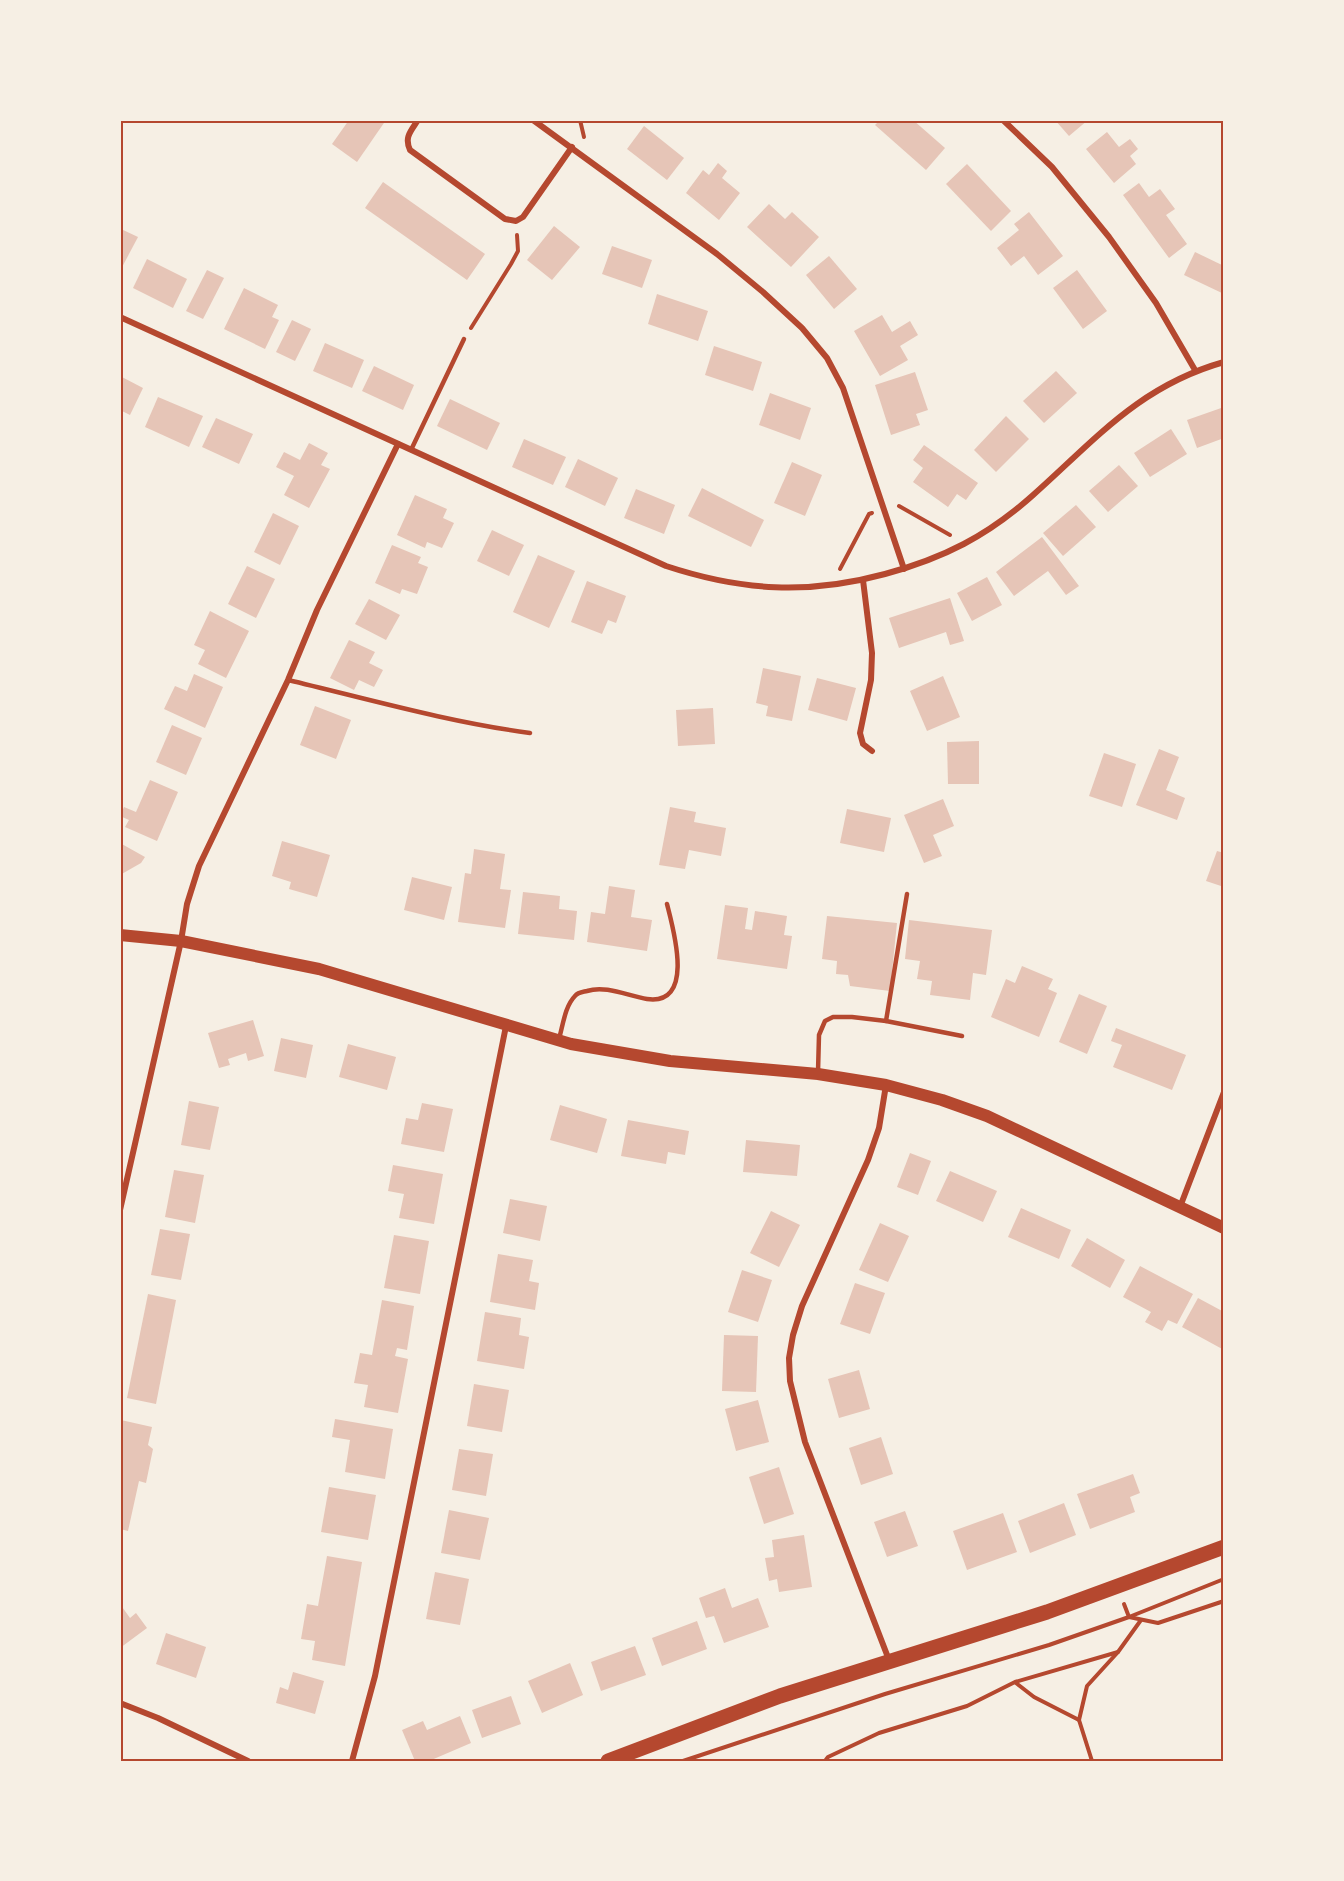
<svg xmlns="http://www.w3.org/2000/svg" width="1344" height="1881" font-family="Montserrat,sans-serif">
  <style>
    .building { fill: #e6c5b7 }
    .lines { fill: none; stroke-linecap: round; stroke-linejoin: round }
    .path { stroke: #b5482f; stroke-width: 4 }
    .service { stroke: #b5482f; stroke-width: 4.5 }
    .minor { stroke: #b5482f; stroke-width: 6 }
    .secondary { stroke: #b5482f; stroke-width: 12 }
    .primary { stroke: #b5482f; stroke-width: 15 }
    .neatline { fill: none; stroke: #b5482f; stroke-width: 2 }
  </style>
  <rect width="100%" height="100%" fill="#f6efe4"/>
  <!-- building -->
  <g class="building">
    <polygon points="349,120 386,120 357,162 332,144"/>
    <polygon points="880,120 913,120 945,148 926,170 875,125"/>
    <polygon points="1055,120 1088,120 1069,136"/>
    <polygon points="644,126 684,158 667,180 627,149"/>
    <polygon points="1107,132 1119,147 1130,139 1138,149 1130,156 1136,164 1114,183 1086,149"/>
    <polygon points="718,163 727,171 722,178 740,193 719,220 686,193 703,170 709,175"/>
    <polygon points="967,164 1011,211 991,231 946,184"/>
    <polygon points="383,182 485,254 467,280 365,208"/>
    <polygon points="1139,183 1149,197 1160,189 1175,209 1166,215 1187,244 1169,258 1123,195"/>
    <polygon points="769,204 785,219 792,212 819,237 791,267 747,227"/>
    <polygon points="1029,212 1063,256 1038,275 1024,256 1011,266 997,248 1019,230 1014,224"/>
    <polygon points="554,226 580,247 552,280 527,260"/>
    <polygon points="121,229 138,237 120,271 120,230"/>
    <polygon points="612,246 652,260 642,288 602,274"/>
    <polygon points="1195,252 1224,266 1224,294 1184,275"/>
    <polygon points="829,256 857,289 834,309 806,275"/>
    <polygon points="147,259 187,279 173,308 133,288"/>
    <polygon points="207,270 224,278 203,319 186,311"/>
    <polygon points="1077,270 1107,311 1083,329 1053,288"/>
    <polygon points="244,288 278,305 272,317 279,320 265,349 224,329"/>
    <polygon points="657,294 708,311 698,341 648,324"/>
    <polygon points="882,315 892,332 910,321 918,335 900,346 908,360 880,376 854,331"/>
    <polygon points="292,320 311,329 295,361 276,352"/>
    <polygon points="325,343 364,360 352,388 313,371"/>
    <polygon points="714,346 762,362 753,391 705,375"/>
    <polygon points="374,366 414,385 403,410 362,391"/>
    <polygon points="1056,371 1077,393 1044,423 1023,401"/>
    <polygon points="915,372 928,410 916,414 920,425 891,435 875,385"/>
    <polygon points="120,376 143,388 130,415 120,410"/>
    <polygon points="770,393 811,408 800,440 759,425"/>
    <polygon points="158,397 203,416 189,447 145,427"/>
    <polygon points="450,399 500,423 487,450 437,426"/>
    <polygon points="1224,407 1224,438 1197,448 1187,420"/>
    <polygon points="1006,416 1029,439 996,472 974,450"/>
    <polygon points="216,418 253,434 239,464 202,447"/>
    <polygon points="1171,429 1187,454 1150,477 1134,453"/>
    <polygon points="524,439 566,457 553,485 512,467"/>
    <polygon points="309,443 328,453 321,465 330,469 309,508 284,495 294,476 276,467 284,452 300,460"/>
    <polygon points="924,445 978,483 966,500 957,494 948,507 913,482 923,468 913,460"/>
    <polygon points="578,459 618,478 605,506 565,487"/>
    <polygon points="792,462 822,475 805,516 774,503"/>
    <polygon points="1119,465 1138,486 1108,512 1089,491"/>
    <polygon points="702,488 764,520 751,547 688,516"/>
    <polygon points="636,489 675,505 664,534 624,518"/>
    <polygon points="415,495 447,509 443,518 454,523 442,548 427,542 425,548 397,535"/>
    <polygon points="1076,505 1096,527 1063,556 1043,533"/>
    <polygon points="273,513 299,526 280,565 254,552"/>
    <polygon points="492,530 524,545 509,576 477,561"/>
    <polygon points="1042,537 1079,586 1066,595 1048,571 1014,596 996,572"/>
    <polygon points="392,545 421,557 418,563 428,567 417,594 402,589 400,594 375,583"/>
    <polygon points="538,555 575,571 549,628 513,612"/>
    <polygon points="247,566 275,579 256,618 228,604"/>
    <polygon points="987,577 1002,605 972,621 957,593"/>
    <polygon points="587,581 626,596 616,623 608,620 602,634 571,622"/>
    <polygon points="950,598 964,641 950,645 946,632 899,648 889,618"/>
    <polygon points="369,599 400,615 386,640 355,624"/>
    <polygon points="210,611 249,631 226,678 198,664 205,650 194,645"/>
    <polygon points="349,640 375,652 369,663 383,670 374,687 359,680 354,690 330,678"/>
    <polygon points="763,668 801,676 792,721 766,716 768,706 756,703"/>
    <polygon points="194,674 223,687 205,728 164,709 175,686 187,691"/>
    <polygon points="943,676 960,717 927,731 910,691"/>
    <polygon points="817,678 856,688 847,721 808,710"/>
    <polygon points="315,706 351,720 336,759 300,745"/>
    <polygon points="713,708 715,744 678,746 676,710"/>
    <polygon points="172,725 202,738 186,775 156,762"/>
    <polygon points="979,741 979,784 948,784 947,742"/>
    <polygon points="1159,749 1179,757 1166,790 1185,798 1177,820 1136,805"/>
    <polygon points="1104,753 1136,764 1122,807 1089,796"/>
    <polygon points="150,780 178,792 157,841 125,827 129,820 120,816 124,807 136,812"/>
    <polygon points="943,799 954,826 933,835 942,856 924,863 904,815"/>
    <polygon points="670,807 696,812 694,822 726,828 721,856 689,850 685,869 659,865"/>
    <polygon points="847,809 891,818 884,852 840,843"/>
    <polygon points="282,841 330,855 317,897 289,889 291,882 272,876"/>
    <polygon points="120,843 145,857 141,863 120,875"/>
    <polygon points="474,849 505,854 500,889 511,890 505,928 458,922 465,873 471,874"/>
    <polygon points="1217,851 1224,853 1224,887 1206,881"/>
    <polygon points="412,877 452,887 444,920 404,910"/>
    <polygon points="609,886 635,890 631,917 652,920 647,951 587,942 591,912 605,914"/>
    <polygon points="523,892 560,896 559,909 577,911 574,940 518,934"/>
    <polygon points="725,905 748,908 745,929 752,930 755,911 787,916 784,935 792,936 787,969 717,959"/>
    <polygon points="827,916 897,923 890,991 850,986 848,975 836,974 837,961 822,959"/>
    <polygon points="909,920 992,930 986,975 973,973 970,1000 930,995 932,981 917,979 920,961 905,959"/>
    <polygon points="1022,966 1053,979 1048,989 1057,993 1039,1037 991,1017 1006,979 1015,983"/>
    <polygon points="1079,994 1107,1006 1087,1054 1059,1042"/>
    <polygon points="253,1020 264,1056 248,1061 246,1053 228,1059 230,1065 219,1068 208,1033"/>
    <polygon points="1116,1028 1186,1055 1172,1090 1113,1067 1122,1045 1111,1041"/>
    <polygon points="281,1038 313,1045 306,1078 274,1071"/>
    <polygon points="348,1044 396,1057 387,1090 339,1077"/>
    <polygon points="189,1101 219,1107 210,1150 181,1145"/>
    <polygon points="422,1103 453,1109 444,1152 401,1144 406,1118 418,1120"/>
    <polygon points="560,1105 607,1119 597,1153 550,1140"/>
    <polygon points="628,1120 689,1131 685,1155 668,1152 666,1164 621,1156"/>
    <polygon points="746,1140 800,1145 797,1176 743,1172"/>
    <polygon points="910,1153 931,1161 918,1195 897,1187"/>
    <polygon points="393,1165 443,1174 434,1224 399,1218 404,1194 388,1191"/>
    <polygon points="174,1170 204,1175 195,1223 165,1217"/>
    <polygon points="950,1171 997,1191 983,1222 936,1201"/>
    <polygon points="510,1199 547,1206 540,1241 503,1233"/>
    <polygon points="1021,1208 1071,1230 1059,1259 1008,1237"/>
    <polygon points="771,1211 800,1225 779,1267 750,1253"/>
    <polygon points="880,1223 909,1236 888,1282 859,1270"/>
    <polygon points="160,1229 190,1234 181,1280 151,1275"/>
    <polygon points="394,1235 429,1241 420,1294 384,1288"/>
    <polygon points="1087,1238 1125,1260 1110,1288 1071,1266"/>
    <polygon points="498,1254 533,1260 529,1281 539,1283 535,1310 490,1302"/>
    <polygon points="1140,1266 1193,1294 1177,1324 1168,1320 1162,1331 1145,1322 1151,1312 1123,1297"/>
    <polygon points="742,1270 772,1280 758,1322 728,1312"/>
    <polygon points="855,1283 885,1293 870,1334 840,1324"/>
    <polygon points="148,1294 176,1300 156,1404 127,1398"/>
    <polygon points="1198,1298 1224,1312 1224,1350 1182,1327"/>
    <polygon points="382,1300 414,1306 407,1350 397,1348 395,1356 408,1359 398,1413 364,1407 368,1385 354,1383 360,1353 372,1355"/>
    <polygon points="485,1312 521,1318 519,1335 529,1337 524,1369 477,1361"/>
    <polygon points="724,1335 758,1336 756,1392 722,1391"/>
    <polygon points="859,1370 870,1409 839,1418 828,1379"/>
    <polygon points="474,1384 509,1390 502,1432 467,1426"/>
    <polygon points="758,1400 769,1442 736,1451 725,1409"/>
    <polygon points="335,1419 393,1429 385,1479 345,1472 350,1440 332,1437"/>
    <polygon points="121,1420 152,1427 148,1445 153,1449 146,1483 139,1481 128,1531 120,1529"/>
    <polygon points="881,1437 893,1474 861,1485 849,1448"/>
    <polygon points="459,1449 493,1454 486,1496 452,1490"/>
    <polygon points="779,1467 794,1514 764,1524 749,1477"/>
    <polygon points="1133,1474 1140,1493 1130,1497 1135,1512 1090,1529 1077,1494"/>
    <polygon points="329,1487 376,1495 368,1540 321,1532"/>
    <polygon points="1064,1503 1076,1535 1030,1553 1018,1521"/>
    <polygon points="449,1510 489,1518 480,1560 441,1553"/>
    <polygon points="905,1511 918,1546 887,1557 874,1522"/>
    <polygon points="1003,1513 1017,1552 967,1570 953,1531"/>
    <polygon points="804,1535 812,1587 779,1592 777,1579 769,1581 765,1558 774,1557 772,1540"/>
    <polygon points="327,1556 362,1562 345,1666 312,1660 315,1641 301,1639 307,1604 318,1606"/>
    <polygon points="435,1572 469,1579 460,1625 426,1619"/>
    <polygon points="725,1588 732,1608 758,1598 769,1627 724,1643 714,1616 706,1618 699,1598"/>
    <polygon points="120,1604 130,1618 136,1613 147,1628 120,1648"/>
    <polygon points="697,1621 707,1649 662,1666 652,1638"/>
    <polygon points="166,1633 206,1647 196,1678 156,1664"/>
    <polygon points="635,1646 646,1675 601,1691 591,1662"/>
    <polygon points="570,1663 583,1695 542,1713 528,1681"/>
    <polygon points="293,1672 324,1681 315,1714 276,1703 280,1687 288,1690"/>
    <polygon points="511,1696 521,1724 482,1738 472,1710"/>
    <polygon points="460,1716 471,1743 429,1761 415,1761 402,1730 423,1721 427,1730"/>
  </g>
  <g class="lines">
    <!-- path -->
    <g class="path">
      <polyline points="580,120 584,137"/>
      <polyline points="471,328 511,264 518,251 517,235"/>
      <polyline points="899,506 950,535"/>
      <polyline points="840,569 869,514 872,513"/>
      <polyline points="1124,1604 1129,1617 1158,1623 1224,1601"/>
      <polyline points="1016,1683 1034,1697 1079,1720"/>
      <polyline points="683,1761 885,1694 1049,1645 1129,1617 1224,1579"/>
      <polyline points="825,1761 828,1757 879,1733 967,1706 1015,1682 1118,1652"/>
      <polyline points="1092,1761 1079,1720 1087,1686 1118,1652 1141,1620"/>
    </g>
    <!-- service -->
    <g class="service">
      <polyline points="411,450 464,339"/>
      <path d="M 288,680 C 368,699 448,722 530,733"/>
      <polyline points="886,1021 907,894"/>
      <path d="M 559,1039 C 563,1025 565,1006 575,996 C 578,992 583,992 587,991 C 606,985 628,996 647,999 C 696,1006 673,928 667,904"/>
      <polyline points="818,1072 819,1035 825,1021 833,1017 852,1017 886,1021 962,1036"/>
    </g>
    <!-- minor -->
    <g class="minor">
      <path d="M 418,120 C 411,131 404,137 410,150 L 505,219 L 516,221 L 523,217 L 572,147"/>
      <polyline points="533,120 717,254 763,292 802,328 827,358 843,388 904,569"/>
      <polyline points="1003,120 1052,167 1109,237 1156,303 1195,370"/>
      <path d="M 120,317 L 666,566 C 742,591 808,595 885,574 C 944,558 987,536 1032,496 C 1095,440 1139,386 1224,362"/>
      <polyline points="863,580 872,653 871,680 860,733 863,744 872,751"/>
      <polyline points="886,1085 879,1128 868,1160 802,1306 793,1335 789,1358 790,1381 805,1442 889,1660"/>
      <polyline points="1180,1207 1224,1092"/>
      <polyline points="120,1210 181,941 187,904 199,866 288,680 317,610 398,444"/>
      <polyline points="120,1703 158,1718 248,1761"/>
      <polyline points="352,1761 375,1676 506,1026"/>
    </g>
    <!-- secondary -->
    <polyline class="secondary" points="120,935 181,941 319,969 571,1044 670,1061 818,1074 886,1085 942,1100 987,1116 1224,1228"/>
    <!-- primary -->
    <polyline class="primary" points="608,1761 780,1696 1047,1612 1224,1547"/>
  </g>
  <!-- border -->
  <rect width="1344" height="1881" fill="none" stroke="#f6efe4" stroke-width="243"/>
  <rect x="122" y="122" width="1100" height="1638" class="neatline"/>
</svg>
